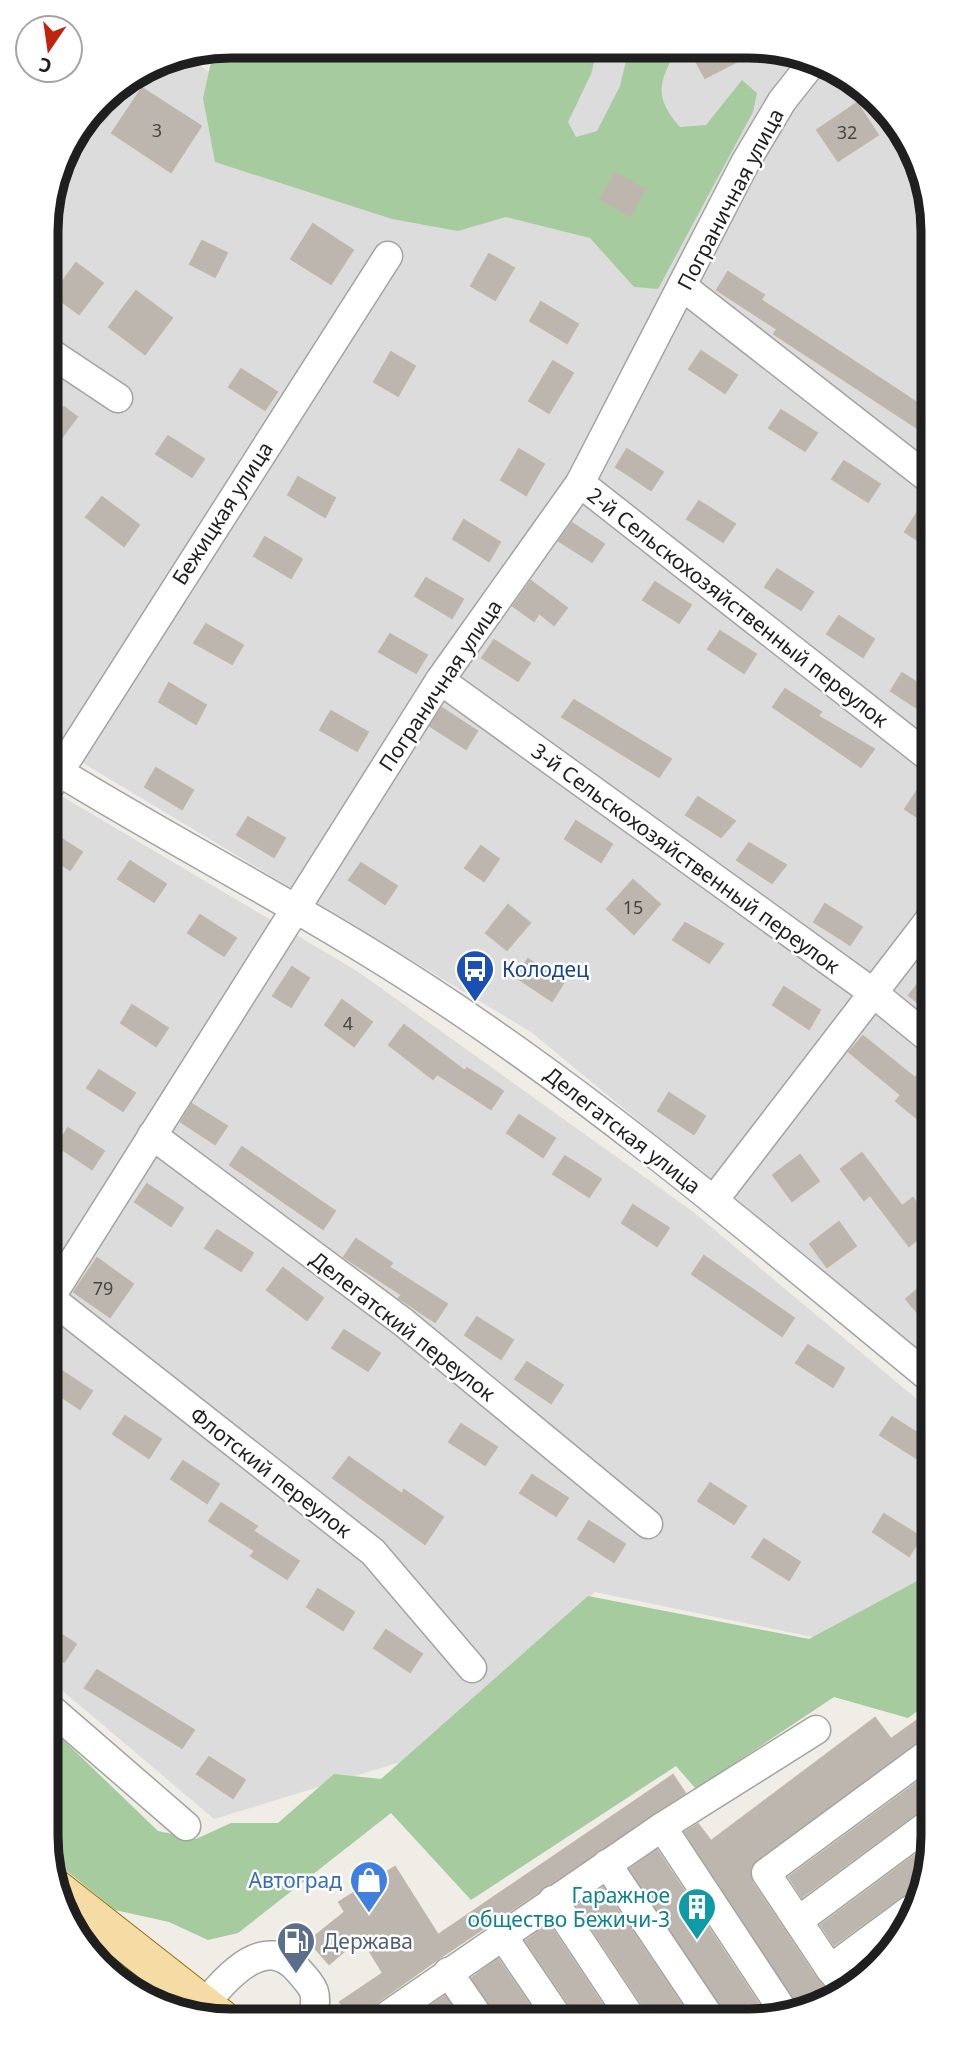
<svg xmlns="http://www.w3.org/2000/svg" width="979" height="2067" font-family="'Noto Sans',sans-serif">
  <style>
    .residential { fill: #dddcdc }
    .forest { fill: #a6cb9e }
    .building { fill: #bcb6af; stroke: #c0b6a9; stroke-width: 2 }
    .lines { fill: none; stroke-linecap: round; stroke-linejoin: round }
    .minor-casing { stroke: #a3a3a3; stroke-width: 31 }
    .major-casing { stroke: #8f720b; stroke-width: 39 }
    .minor { stroke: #fff; stroke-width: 28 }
    .major { stroke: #f5dca5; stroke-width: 37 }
    .labels { text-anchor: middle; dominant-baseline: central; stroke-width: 5; stroke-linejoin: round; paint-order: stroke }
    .number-label { font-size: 18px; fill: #464543 }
    .street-label { font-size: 21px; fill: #1f1f1f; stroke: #fff }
    .transit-label { font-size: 21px; fill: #164399; stroke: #fff; text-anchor: start }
    .shop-label { font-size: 21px; fill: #366cbe; stroke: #fff; text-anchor: end }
    .culture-label { font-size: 21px; fill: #0d838f; stroke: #fff; text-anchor: end }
    .service-label { font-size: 21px; fill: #4e5e75; stroke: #fff; text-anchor: start }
    .rim { fill: none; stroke: #1f1f1f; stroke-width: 9 }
  </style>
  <rect width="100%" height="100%" fill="#efede6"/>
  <!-- residential -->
  <g class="residential">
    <polygon points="602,48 784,49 871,92 927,182 931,1362 531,1032 48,742 46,218 64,149 108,92 160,59 183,55 449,226"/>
    <polygon points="48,788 357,971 692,1211 931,1411 932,1574 817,1638 595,1592 407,1760 214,1819 51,1681"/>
  </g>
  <!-- forest -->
  <g class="forest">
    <path d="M 230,46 L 598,48 L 591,74 L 568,122 L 576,137 L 597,131 L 620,86 L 629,48 L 677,48 C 659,83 653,96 680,127 L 706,125 L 742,80 L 757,93 L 753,112 L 658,289 L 634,287 L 590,238 L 506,217 L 458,231 L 392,219 L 215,162 L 203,98 L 214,49 Z"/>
    <polygon points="932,1573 933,1700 908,1718 834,1697 696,1789 676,1766 471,1900 391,1813 238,1933 208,1940 169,1922 115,1910 52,1859 51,1728 158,1831 196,1839 231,1823 278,1823 334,1774 381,1779 588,1596 809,1639"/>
  </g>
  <!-- building -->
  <g class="building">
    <polygon points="689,48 761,49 705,78"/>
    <polygon points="142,88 201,126 171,172 112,133"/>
    <polygon points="857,103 878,135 838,161 817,130"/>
    <polygon points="615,173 645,189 630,216 600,199"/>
    <polygon points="313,224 353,250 331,284 291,259"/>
    <polygon points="202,241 227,253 215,277 190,264"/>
    <polygon points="489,254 514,268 495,300 471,286"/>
    <polygon points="76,263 103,283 79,314 53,295"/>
    <polygon points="728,272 764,295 761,300 928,410 928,419 920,430 774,334 777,329 717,290"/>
    <polygon points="136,291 172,318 145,354 109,327"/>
    <polygon points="541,302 578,324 567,343 530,321"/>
    <polygon points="701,351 737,375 725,393 689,369"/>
    <polygon points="391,352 415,366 398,396 374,382"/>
    <polygon points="553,361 573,373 549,413 529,401"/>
    <polygon points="241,369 277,392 265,410 229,387"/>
    <polygon points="64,407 77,417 47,457 47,430"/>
    <polygon points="781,410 817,433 805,451 769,428"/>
    <polygon points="168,436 204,459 192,477 156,454"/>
    <polygon points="519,449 544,464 526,495 501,480"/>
    <polygon points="627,449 663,472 651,490 616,467"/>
    <polygon points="844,461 880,484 868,502 832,479"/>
    <polygon points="298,477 335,498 325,517 288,495"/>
    <polygon points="102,497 139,525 124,546 86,517"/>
    <polygon points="699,501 735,524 723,542 687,519"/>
    <polygon points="917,513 928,521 928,547 905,532"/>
    <polygon points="464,520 500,542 489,561 453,539"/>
    <polygon points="572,523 604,544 592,562 559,541"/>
    <polygon points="265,537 302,559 291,578 254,556"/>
    <polygon points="777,569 813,592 801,610 765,587"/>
    <polygon points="426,578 463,599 452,618 415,596"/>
    <polygon points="531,581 567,608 554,625 539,613 534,621 513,606"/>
    <polygon points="655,582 691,605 679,623 643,600"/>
    <polygon points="839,616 874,639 863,657 827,634"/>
    <polygon points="206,624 243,645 232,664 194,643"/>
    <polygon points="720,631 756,654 744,673 708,649"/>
    <polygon points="390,634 427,655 416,673 379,652"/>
    <polygon points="494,640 530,663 518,681 482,658"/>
    <polygon points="902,673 929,690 929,716 891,691"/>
    <polygon points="169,683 206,705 196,724 159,702"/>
    <polygon points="785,689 821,712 818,716 874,749 861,767 773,707"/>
    <polygon points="574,700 671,759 659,777 562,717"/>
    <polygon points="442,708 477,731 466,749 430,726"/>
    <polygon points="331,711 368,732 357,751 320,730"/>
    <polygon points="156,768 193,790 182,809 145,787"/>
    <polygon points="917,791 929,799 929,825 905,809"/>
    <polygon points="698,797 735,821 721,837 686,815"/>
    <polygon points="248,817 285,838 274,857 237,835"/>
    <polygon points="576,821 612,844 601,862 565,839"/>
    <polygon points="48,830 82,852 70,870 48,855"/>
    <polygon points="749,843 786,865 772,883 737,860"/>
    <polygon points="481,846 499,859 484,881 465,868"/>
    <polygon points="130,861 166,884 154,902 118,879"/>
    <polygon points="361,863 397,886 385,904 349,880"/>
    <polygon points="633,880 660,904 634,934 607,909"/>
    <polygon points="825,904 862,927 850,945 814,922"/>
    <polygon points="508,905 530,923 507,950 486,933"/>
    <polygon points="200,915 236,938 224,956 188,933"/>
    <polygon points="685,923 723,944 709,963 673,940"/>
    <polygon points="528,959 564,982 552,1001 516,977"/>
    <polygon points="292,967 309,978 291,1007 273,996"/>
    <polygon points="930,969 930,1013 909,995"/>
    <polygon points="784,987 820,1010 809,1029 773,1005"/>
    <polygon points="342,1000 372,1022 354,1046 325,1025"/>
    <polygon points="132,1005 168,1028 156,1046 121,1023"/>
    <polygon points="404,1025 465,1071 467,1068 503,1091 491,1109 437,1074 433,1079 389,1045"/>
    <polygon points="863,1036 915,1078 921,1071 930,1078 930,1129 896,1101 901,1095 849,1052"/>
    <polygon points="99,1070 135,1093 123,1111 87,1088"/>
    <polygon points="669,1093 705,1116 694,1134 658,1111"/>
    <polygon points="192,1104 227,1126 215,1144 181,1122"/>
    <polygon points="519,1115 555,1138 543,1157 507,1133"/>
    <polygon points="68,1128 104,1151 92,1169 57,1146"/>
    <polygon points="242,1147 335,1211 323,1229 230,1165"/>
    <polygon points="862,1153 902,1206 913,1198 931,1222 931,1229 909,1246 870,1195 864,1200 841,1169"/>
    <polygon points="800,1155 819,1181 792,1201 773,1175"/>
    <polygon points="565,1156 601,1179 589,1197 553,1174"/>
    <polygon points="147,1184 183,1208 171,1226 135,1202"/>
    <polygon points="633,1205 669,1228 657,1246 622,1223"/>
    <polygon points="839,1222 856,1246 827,1267 810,1244"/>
    <polygon points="217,1230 253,1253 241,1271 205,1248"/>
    <polygon points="356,1239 392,1263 389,1267 447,1304 435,1322 399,1298 402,1295 344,1257"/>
    <polygon points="704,1256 794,1318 782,1336 692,1274"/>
    <polygon points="97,1258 133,1284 110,1317 74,1292"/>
    <polygon points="283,1268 323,1298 307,1320 267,1290"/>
    <polygon points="931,1278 931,1328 906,1299"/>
    <polygon points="477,1317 513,1340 501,1359 465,1335"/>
    <polygon points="344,1330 380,1353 368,1371 332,1348"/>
    <polygon points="808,1345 844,1368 833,1387 796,1363"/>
    <polygon points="527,1362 563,1385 551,1403 515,1379"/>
    <polygon points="56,1367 92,1391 80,1409 50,1389 50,1376"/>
    <polygon points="125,1416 161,1439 149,1458 113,1434"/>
    <polygon points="892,1417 932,1442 932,1468 880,1435"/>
    <polygon points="461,1424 497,1447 485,1465 449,1442"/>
    <polygon points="349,1457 402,1494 404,1490 443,1517 425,1544 333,1478"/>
    <polygon points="183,1461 219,1484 207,1503 171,1479"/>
    <polygon points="532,1475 568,1498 556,1516 520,1493"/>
    <polygon points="710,1483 746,1506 734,1524 698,1501"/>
    <polygon points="221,1503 257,1526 253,1531 299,1561 287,1579 251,1556 255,1551 209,1521"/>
    <polygon points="884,1514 921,1537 909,1556 873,1532"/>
    <polygon points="589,1521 625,1544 614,1562 578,1539"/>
    <polygon points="764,1539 800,1562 789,1580 752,1557"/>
    <polygon points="318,1589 354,1612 343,1630 307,1607"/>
    <polygon points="51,1628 76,1644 64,1662 51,1654"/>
    <polygon points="386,1630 422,1654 410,1672 374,1648"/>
    <polygon points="97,1670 194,1730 182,1748 85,1688"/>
    <polygon points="933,1709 933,1734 923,1737 751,1867 752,1882 816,1978 833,1998 802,2013 685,1832 698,1824 711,1841 875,1718 891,1739"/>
    <polygon points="209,1757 245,1780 233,1798 197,1774"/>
    <polygon points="933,1771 933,1805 923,1808 802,1897 789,1877"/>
    <polygon points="673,1775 685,1793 438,1959 376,2003 369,2017 350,2017 340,2002 383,1973 361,1937 329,1964 309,1941 345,1912 339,1902 395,1867 438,1935"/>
    <polygon points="933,1842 916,1895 900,1897 834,1945 821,1925"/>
    <polygon points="657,1850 766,2015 726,2015 630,1869"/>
    <polygon points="603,1888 689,2016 647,2016 644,2007 577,1906"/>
    <polygon points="549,1924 610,2016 573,2016 571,2007 526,1941"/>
    <polygon points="899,1939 895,1949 862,1980 854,1972"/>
    <polygon points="498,1959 537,2016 495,2017 472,1978"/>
    <polygon points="445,1996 459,2017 414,2017"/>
  </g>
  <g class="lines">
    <defs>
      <g id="minor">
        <polyline points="682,286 928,478"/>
        <polyline points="46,350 118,398"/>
        <polyline points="580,483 929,757"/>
        <polyline points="440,680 872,992 930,1039"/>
        <path d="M 48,765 C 174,843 307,910 430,991 C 607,1107 768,1245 931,1379"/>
        <polyline points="50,786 388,256"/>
        <polyline points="152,1135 403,1322 648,1524"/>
        <polyline points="714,1200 930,919"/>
        <polyline points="50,1298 440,680 580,483 745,163 782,101 812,63"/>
        <polyline points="50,1298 373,1552 472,1668"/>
        <polyline points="51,1709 186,1826"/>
        <polyline points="662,1827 786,2015"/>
        <polyline points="607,1864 709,2016"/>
        <polyline points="553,1900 630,2016"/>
        <polyline points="798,1921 933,1821"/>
        <polyline points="502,1935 557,2016"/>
        <polyline points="830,1969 910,1910"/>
        <polyline points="448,1972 479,2017"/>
        <polyline points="849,1991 830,1969 766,1873 933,1750"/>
        <path d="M 193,2017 C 218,1990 260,1927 298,1970 C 315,1989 318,1992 313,2017"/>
        <polyline points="385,2017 662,1827 816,1730"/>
      </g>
      <polyline id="major" points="53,1886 221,2018"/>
    </defs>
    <!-- minor casing -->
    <use href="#minor" class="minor-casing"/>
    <!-- major casing -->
    <use href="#major" class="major-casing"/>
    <!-- minor -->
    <use href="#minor" class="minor"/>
    <!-- major -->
    <use href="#major" class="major"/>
  </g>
  <!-- icons -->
  <defs>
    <symbol id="bus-pin" viewBox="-11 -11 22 30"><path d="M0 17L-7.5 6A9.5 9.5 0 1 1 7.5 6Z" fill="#1a4fb4" stroke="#fff"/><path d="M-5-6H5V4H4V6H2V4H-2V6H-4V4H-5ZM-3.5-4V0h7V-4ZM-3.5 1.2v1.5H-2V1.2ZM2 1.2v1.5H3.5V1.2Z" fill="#fff"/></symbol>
    <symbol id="shop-pin" viewBox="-11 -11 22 30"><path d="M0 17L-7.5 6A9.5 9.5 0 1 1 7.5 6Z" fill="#3f7fe0" stroke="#fff"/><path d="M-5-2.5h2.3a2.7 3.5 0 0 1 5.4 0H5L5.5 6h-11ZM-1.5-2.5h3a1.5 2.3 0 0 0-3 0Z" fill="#fff"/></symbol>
    <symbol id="building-pin" viewBox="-11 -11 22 30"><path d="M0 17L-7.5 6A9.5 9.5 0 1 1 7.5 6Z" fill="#0f9aa8" stroke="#fff"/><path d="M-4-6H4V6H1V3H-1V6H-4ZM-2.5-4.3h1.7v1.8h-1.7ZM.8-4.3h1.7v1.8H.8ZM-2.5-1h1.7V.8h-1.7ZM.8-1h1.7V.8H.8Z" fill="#fff"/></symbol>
    <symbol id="fuel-pin" viewBox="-11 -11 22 30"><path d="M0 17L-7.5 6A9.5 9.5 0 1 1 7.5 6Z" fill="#5c6f8a" stroke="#fff"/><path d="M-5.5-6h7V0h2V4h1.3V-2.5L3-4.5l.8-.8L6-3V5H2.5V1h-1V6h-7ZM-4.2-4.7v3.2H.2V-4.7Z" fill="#fff"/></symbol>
  </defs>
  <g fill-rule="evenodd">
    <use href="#bus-pin" x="453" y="947" width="44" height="60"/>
    <use href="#shop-pin" x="347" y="1858" width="44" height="60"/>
    <use href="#building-pin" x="675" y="1885" width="44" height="60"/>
    <use href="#fuel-pin" x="274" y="1919" width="44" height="60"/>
  </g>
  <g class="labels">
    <!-- number labels -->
    <g class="number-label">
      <text x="157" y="130">3</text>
      <text x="847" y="132">32</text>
      <text x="633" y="907">15</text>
      <text x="348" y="1023">4</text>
      <text x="103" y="1288">79</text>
    </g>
    <!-- street labels -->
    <g class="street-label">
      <text transform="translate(730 199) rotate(-62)">Пограничная улица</text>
      <text transform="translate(222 513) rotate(-57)">Бежицкая улица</text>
      <text transform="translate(738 607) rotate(38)">2-й Сельскохозяйственный переулок</text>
      <text transform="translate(440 685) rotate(-56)">Пограничная улица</text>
      <text transform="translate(686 858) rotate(36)">3-й Сельскохозяйственный переулок</text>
      <text transform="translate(623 1130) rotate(38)">Делегатская улица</text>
      <text transform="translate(403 1326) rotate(38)">Делегатский переулок</text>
      <text transform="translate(271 1472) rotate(38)">Флотский переулок</text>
    </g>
    <!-- transit labels -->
    <g class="transit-label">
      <text x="502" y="969">Колодец</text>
    </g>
    <!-- shop labels -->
    <g class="shop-label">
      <text x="342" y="1880">Автоград</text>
    </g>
    <!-- culture labels -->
    <g class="culture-label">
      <text x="670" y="1895">Гаражное<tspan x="670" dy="24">общество Бежичи-3</tspan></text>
    </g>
    <!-- service labels -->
    <g class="service-label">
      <text x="323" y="1941">Держава</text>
    </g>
  </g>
  <!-- crop -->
  <path d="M0 0H979V2067H0ZM231 58H748A173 173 0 0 1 921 231V1836A173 173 0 0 1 748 2009H231A173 173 0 0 1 58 1836V231A173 173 0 0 1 231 58Z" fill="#fff" fill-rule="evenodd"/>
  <path class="rim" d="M231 58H748A173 173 0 0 1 921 231V1836A173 173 0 0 1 748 2009H231A173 173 0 0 1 58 1836V231A173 173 0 0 1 231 58Z"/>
  <!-- north arrow -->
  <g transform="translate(49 49) rotate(193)"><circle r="33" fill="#ffffff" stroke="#a5a5a5" stroke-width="2"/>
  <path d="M0-5L12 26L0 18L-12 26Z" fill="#bf240f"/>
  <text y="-10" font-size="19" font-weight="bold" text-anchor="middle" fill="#1f1f1f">С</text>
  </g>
</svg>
